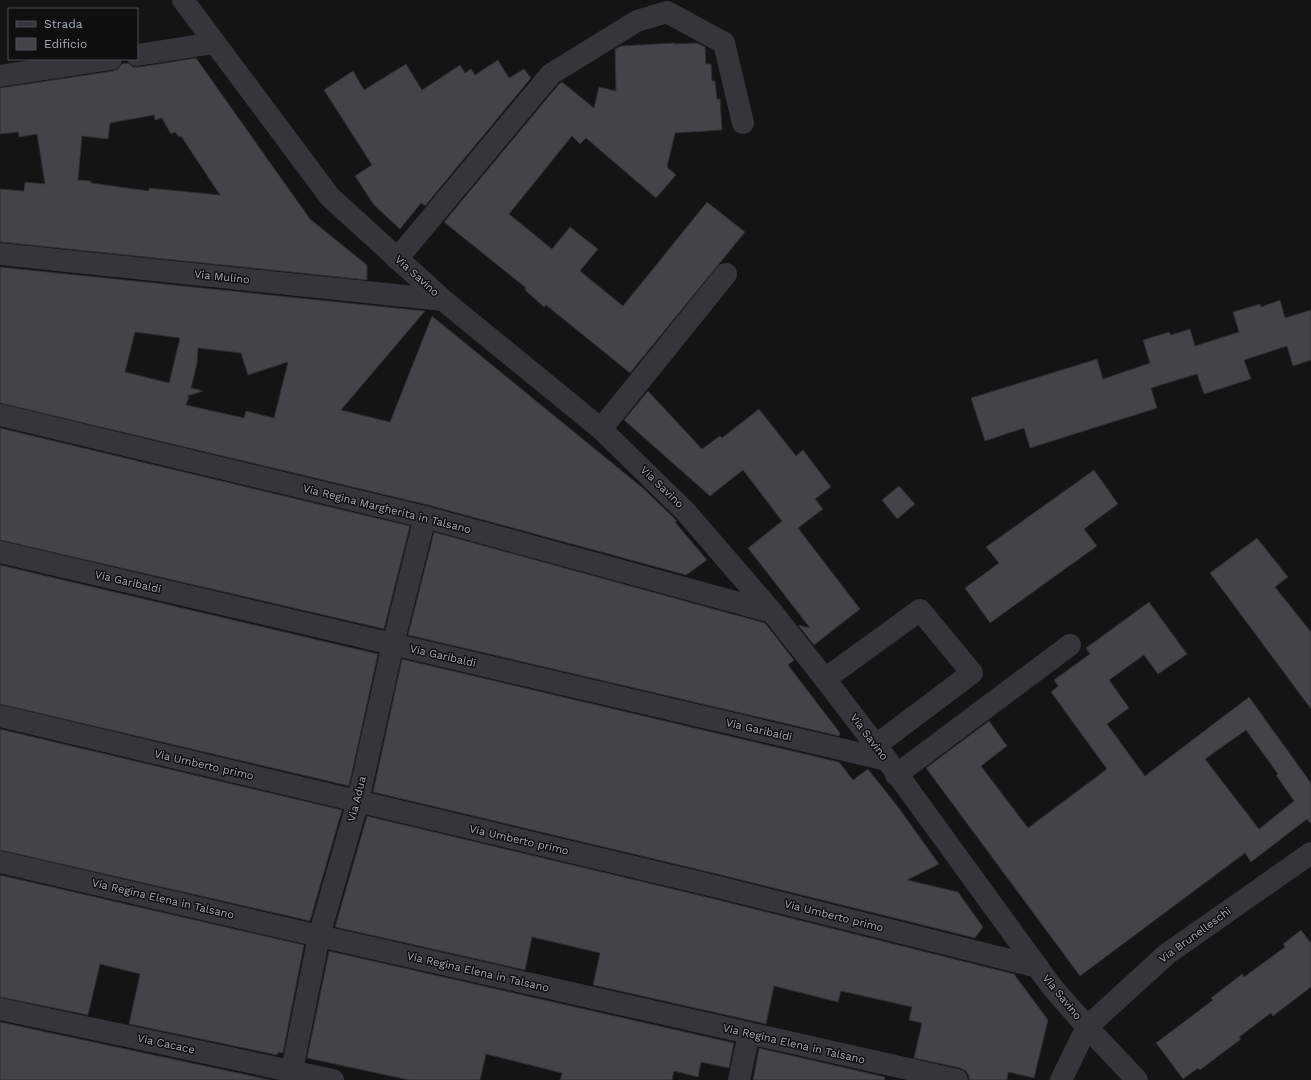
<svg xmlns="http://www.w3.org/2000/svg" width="1311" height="1080" font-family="'Work Sans',sans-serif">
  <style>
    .building { fill: #434448; stroke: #2e2e31; fill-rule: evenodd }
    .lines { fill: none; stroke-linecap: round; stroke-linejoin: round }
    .minor { stroke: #35363a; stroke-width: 22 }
    .tertiary { stroke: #35363a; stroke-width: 22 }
    .labels { text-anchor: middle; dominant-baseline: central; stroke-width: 3; stroke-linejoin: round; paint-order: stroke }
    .street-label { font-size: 11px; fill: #a5adb6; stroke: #0f0f10 }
  </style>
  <rect width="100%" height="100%" fill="#141415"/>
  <!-- building -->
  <g class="building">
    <polygon points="675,43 675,44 697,43 705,47 706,64 711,64 712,81 715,81 717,99 720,99 722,130 675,133 667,167 676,175 656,198 586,138 580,144 572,136 509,214 552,249 570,227 598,249 580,271 623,306 707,202 745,232 630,373 546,305 544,307 525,290 526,288 444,222 559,84 562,82 594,108 599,87 616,91 615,49 621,46"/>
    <path d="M 196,58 L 310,219 L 367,265 L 367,280 L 0,242 L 0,189 L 24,191 L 25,182 L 45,184 L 37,134 L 19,137 L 18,132 L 0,134 L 0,88 L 113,71 L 118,69 L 122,64 L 128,63 L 133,67 L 139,67 ZM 154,115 L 155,120 L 162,118 L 171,134 L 175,132 L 179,137 L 181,136 L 220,195 L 149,188 L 149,191 L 91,183 L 91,181 L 78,180 L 82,136 L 108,139 L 110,123 Z"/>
    <polygon points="498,60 509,78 524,69 531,78 425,206 421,203 400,229 374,205 355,176 372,165 324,90 353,71 364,90 406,64 422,90 460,65 465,73 471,69 475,75"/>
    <path d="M 0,267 L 425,311 L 341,410 L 390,422 L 432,316 L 644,489 L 676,520 L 677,521 L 675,522 L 707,560 L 686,575 L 428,505 L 0,403 ZM 135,332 L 180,338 L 169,383 L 125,372 ZM 198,348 L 241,353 L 248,375 L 288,362 L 274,418 L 246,411 L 244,418 L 186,405 L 189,397 L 187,396 L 203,391 L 191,388 L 197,363 Z"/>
    <polygon points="1280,300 1285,318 1311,310 1311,360 1293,366 1287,346 1244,360 1251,379 1204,394 1197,374 1151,388 1157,408 1030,448 1024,428 985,441 971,398 1097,359 1103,379 1150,363 1143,340 1169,332 1171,335 1190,329 1195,346 1239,332 1233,312 1260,304 1261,307"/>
    <polygon points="648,391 702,449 720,436 722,438 759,409 796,456 803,450 831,487 815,499 823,509 798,528 860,609 814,645 798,625 810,628 748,548 782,521 743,470 710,496 624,420"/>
    <polygon points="0,428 410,526 384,629 0,540"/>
    <polygon points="1094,470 1118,504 1084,529 1097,546 990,623 965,588 999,563 986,547"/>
    <polygon points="899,486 915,504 897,519 882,500"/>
    <polygon points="434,532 765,623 794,660 788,665 840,733 839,736 408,635"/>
    <polygon points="1257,538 1288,577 1275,587 1311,632 1311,709 1210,573"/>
    <polygon points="0,565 378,654 349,786 0,704"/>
    <path d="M 1149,602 L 1187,654 L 1158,674 L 1144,655 L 1109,680 L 1129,708 L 1107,724 L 1145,776 L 1249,697 L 1311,783 L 1311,824 L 1307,819 L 1251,862 L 1245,853 L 1080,976 L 926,768 L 989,721 L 1007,746 L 981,766 L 1028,828 L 1107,769 L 1051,692 L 1058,686 L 1054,680 L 1090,654 L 1086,648 ZM 1246,730 L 1278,774 L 1276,775 L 1294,801 L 1259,829 L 1205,759 Z"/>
    <polygon points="402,659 839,762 853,780 868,769 898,807 939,864 907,880 958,892 983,927 975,938 717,874 373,792"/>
    <polygon points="0,729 342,810 310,921 0,850"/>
    <polygon points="367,816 711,898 1014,974 1048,1020 1034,1078 1008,1072 1007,1080 969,1080 969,1076 966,1071 960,1068 914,1058 922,1023 909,1020 912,1007 841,991 838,1002 774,986 766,1024 593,985 600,953 532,937 525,970 335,927"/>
    <polygon points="0,875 304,945 283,1053 278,1052 277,1055 129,1024 140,974 100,964 88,1015 0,997"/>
    <polygon points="1301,930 1311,943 1311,987 1273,1016 1271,1013 1239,1037 1241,1039 1200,1070 1198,1068 1183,1079 1156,1043 1213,1000 1211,998 1242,974 1244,977 1285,947 1283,944"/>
    <polygon points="329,951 734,1043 729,1068 701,1062 698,1077 674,1071 672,1080 560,1080 562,1073 486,1054 480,1080 409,1080 307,1058"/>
    <polygon points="0,1022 271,1080 0,1080"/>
    <polygon points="759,1048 885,1077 884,1080 753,1080"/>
  </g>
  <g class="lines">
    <!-- minor -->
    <g class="minor">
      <polyline points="137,55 214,43"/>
      <polyline points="0,76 111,59"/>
      <polyline points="0,254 443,300"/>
      <polyline points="397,259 551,74 637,21 667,12 724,43 743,123"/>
      <polyline points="0,415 425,517 772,612"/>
      <polyline points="601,429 726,274"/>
      <polyline points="0,552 887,760"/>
      <polyline points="825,679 920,610 972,673 875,746"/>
      <polyline points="0,716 714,886 1038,967"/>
      <polyline points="896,775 1070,645"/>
      <polyline points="0,862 319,936 957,1080"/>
      <polyline points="0,1009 333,1080"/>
      <polyline points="1087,1027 1167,954 1311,853"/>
      <polyline points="290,1080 319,936 358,801 393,644 425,517"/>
      <polyline points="739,1080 749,1034"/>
    </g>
    <!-- tertiary -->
    <g class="tertiary">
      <polyline points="183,0 330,197 443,300 601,429 685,511 772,612 825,679 887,760 1052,987 1087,1027 1137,1080"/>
      <polyline points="1061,1080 1087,1027"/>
    </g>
  </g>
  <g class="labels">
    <!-- street labels -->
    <g class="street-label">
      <text transform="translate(417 276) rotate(42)">Via Savino</text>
      <text transform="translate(222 277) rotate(6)">Via Mulino</text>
      <text transform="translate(662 487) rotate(44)">Via Savino</text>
      <text transform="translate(387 509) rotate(14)">Via Regina Margherita in Talsano</text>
      <text transform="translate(128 582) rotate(13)">Via Garibaldi</text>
      <text transform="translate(443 656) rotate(13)">Via Garibaldi</text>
      <text transform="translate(759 730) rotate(13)">Via Garibaldi</text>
      <text transform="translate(869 737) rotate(53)">Via Savino</text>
      <text transform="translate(204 765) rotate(13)">Via Umberto primo</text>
      <text transform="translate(357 799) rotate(-76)">Via Adua</text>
      <text transform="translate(519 840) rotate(13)">Via Umberto primo</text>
      <text transform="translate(163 899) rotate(13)">Via Regina Elena in Talsano</text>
      <text transform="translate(834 916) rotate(14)">Via Umberto primo</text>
      <text transform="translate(1195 935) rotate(-36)">Via Brunelleschi</text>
      <text transform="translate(478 972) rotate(13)">Via Regina Elena in Talsano</text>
      <text transform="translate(1062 997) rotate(51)">Via Savino</text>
      <text transform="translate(166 1044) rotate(12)">Via Cacace</text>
      <text transform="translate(794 1044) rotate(13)">Via Regina Elena in Talsano</text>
    </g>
  </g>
  <!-- legend -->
  <rect x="8" y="8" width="130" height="52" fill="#0f0f10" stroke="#4b4e52"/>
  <rect x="16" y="21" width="20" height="6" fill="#35363a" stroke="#4b4e52"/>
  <text x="44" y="28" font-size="12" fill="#a5adb6">Strada</text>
  <rect x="16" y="38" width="20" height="12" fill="#434448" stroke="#4b4e52"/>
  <text x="44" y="48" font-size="12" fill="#a5adb6">Edificio</text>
</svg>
